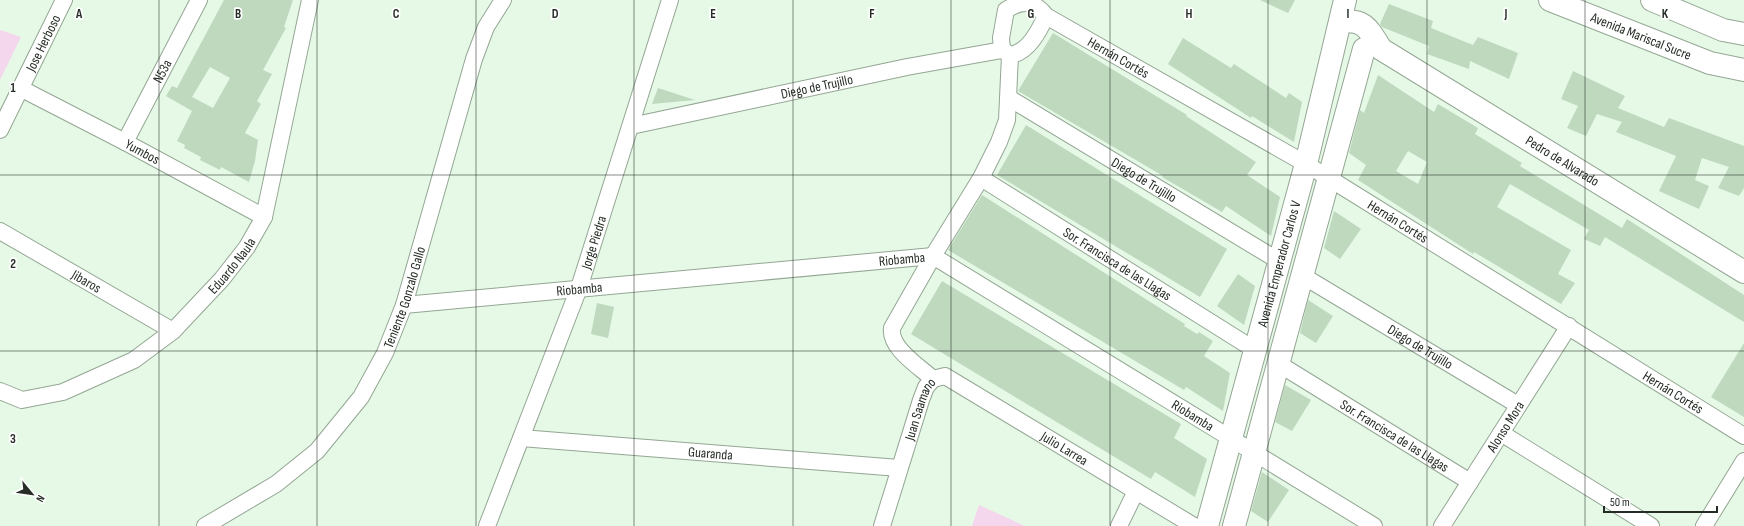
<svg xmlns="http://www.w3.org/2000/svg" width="1744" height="526" font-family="'Sofia Sans Condensed',sans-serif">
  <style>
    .green { fill: #f4d7ed }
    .building { fill: #bfd9bf; fill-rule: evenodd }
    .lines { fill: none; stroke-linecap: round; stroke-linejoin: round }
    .street-casing { stroke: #94a694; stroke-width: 18 }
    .secondary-casing { stroke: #94a694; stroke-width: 24 }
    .primary-casing { stroke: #94a694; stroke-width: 24 }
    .street { stroke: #fff; stroke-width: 16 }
    .secondary { stroke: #fff; stroke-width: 22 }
    .primary { stroke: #fff; stroke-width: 22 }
    .grid { fill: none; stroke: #252c25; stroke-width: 1; stroke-opacity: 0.55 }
    .labels { text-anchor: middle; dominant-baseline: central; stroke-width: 3.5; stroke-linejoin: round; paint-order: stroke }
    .street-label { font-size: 14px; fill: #252c25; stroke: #fff }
    .grid-label { font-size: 13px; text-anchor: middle; font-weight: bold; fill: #252c25; stroke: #fff; stroke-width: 3.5; stroke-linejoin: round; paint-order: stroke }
  </style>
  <rect width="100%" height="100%" fill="#e5f9e6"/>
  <!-- green -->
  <g class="green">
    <polygon points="0,30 21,37 0,80"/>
    <polygon points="979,505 1025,526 972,526"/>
  </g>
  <!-- building -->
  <g class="building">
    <path d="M 224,0 L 293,0 L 284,27 L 286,28 L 263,70 L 272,74 L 257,101 L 261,104 L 245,133 L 258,140 L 255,161 L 249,182 L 221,167 L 220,170 L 200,160 L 201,157 L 184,148 L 185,145 L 177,141 L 192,111 L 166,96 L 172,86 L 177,88 ZM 210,67 L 230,78 L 213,108 L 192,97 Z"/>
    <polygon points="1260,0 1295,0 1288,13"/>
    <polygon points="1389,4 1433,21 1431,28 1473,45 1478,37 1518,53 1509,79 1470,61 1469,69 1427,54 1429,46 1382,27 1380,24"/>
    <polygon points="1053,33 1187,115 1186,116 1256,162 1247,175 1280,197 1271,236 1226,206 1222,212 1162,177 1163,176 1018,91"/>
    <polygon points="1183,38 1231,68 1234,64 1286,98 1289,93 1302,102 1294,142 1252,116 1251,118 1168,64"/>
    <polygon points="1573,71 1625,96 1618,108 1664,127 1669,118 1744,146 1744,188 1739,196 1718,188 1729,167 1702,158 1695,180 1709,186 1699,209 1659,191 1676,156 1616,132 1622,122 1597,114 1586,136 1567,128 1578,106 1561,99"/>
    <path d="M 1378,75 L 1434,112 L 1438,104 L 1478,128 L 1475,134 L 1522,163 L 1520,166 L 1622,228 L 1627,219 L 1744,295 L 1744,322 L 1605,237 L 1600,246 L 1584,239 L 1589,230 L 1510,184 L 1497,207 L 1571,250 L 1558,274 L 1575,283 L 1561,304 L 1474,252 L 1473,254 L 1358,180 L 1366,165 L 1349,153 L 1360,110 L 1364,113 ZM 1408,151 L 1427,162 L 1418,184 L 1396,171 Z"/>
    <polygon points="658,88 695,100 652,104"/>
    <polygon points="1026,125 1227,249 1200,297 997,175"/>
    <polygon points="982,195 1185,324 1184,326 1197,334 1199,332 1213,341 1204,356 1230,373 1223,411 1186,387 1184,390 948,250"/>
    <polygon points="1334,211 1361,229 1340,259 1324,248"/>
    <polygon points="1238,274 1255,286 1244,325 1217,306"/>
    <polygon points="942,281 1181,424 1174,438 1207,459 1195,497 1155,472 1151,479 911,334"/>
    <polygon points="1308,300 1333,316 1316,343 1300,333"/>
    <polygon points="597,303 614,307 608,338 591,334"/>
    <polygon points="1744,343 1744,417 1711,397"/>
    <polygon points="1285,385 1311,400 1292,431 1275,422"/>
    <polygon points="1262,472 1289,490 1268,522 1251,511"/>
  </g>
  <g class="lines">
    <defs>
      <g id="street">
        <path id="s1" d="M 1002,50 L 1001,38 L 1006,10 C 1022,0 1034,0 1046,16 L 1306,164 L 1744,436"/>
        <path d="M 1003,50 L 1010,55 C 1028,53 1039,31 1046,16"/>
        <path id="s2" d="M 20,88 L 125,142 L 264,217"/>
        <path id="s3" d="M 1009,98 L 1279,261"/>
        <path id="s4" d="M 631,126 L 907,67 L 1002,50"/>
        <path id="s5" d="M 0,130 L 64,0"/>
        <path id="s6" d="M 125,142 L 199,0"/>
        <path id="s7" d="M 981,178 L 1255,350"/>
        <path id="s8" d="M 0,231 L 173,331"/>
        <path id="s9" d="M 1303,276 L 1518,405"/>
        <path id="s10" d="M 404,305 L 933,256 L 1374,526"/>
        <path id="s11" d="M 1279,364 L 1470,482"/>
        <path d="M 933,379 C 920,367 889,348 892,328 L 933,256 L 981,178 L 999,142 L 1007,120 L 1010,55"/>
        <path id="s12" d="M 933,379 L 945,376 L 1194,526"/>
        <path id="s13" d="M 0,391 L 22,400 L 63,392 L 134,360 L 173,331 L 222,279 L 247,247 L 264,217 L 310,0"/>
        <polyline points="1501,433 1651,526"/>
        <path id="s14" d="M 521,438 L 899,468"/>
        <path id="s15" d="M 205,526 L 276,484 L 317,451 L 361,397 L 385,353 L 404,305 L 474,59 L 486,27 L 503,0"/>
        <path id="s16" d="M 487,526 L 579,288 L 670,0"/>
        <path id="s17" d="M 882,526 L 921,400 L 926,387 L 933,379"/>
        <polyline points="1119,526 1136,491"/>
        <path id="s18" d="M 1442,526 L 1569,326"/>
        <polyline points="1704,526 1744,461"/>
      </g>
      <g id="secondary">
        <path id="s19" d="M 1340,22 C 1365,18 1369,30 1381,49 L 1744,272"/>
        <path id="s20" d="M 1207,526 L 1306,164 L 1345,0"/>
        <polyline points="1234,526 1364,49"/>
      </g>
      <g id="primary">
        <path id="s21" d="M 1550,0 L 1710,63 L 1744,70"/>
        <polyline points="1652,0 1723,30 1744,34"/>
      </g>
    </defs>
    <!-- street casing -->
    <use href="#street" class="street-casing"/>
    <!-- secondary casing -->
    <use href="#secondary" class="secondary-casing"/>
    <!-- primary casing -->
    <use href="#primary" class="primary-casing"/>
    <!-- street -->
    <use href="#street" class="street"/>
    <!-- secondary -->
    <use href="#secondary" class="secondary"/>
    <!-- primary -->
    <use href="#primary" class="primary"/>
  </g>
  <!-- grid -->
  <path class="grid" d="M 159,0 L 159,526M 317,0 L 317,526M 476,0 L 476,526M 634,0 L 634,526M 793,0 L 793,526M 951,0 L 951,526M 1110,0 L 1110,526M 1268,0 L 1268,526M 1427,0 L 1427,526M 1585,0 L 1585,526M 0,175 L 1744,175M 0,351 L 1744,351"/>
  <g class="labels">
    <!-- street labels -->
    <g class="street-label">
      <text stroke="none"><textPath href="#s21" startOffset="98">Avenida Mariscal Sucre</textPath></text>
      <text stroke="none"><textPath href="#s5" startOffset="97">Jose Herboso</textPath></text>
      <text stroke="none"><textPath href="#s1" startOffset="170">Hernán Cortés</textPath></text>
      <text stroke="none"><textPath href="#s6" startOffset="80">N53a</textPath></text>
      <text stroke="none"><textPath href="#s4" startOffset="190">Diego de Trujillo</textPath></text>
      <text stroke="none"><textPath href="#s2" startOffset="138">Yumbos</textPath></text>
      <text stroke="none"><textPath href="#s19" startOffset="267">Pedro de Alvarado</textPath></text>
      <text stroke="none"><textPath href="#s3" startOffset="158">Diego de Trujillo</textPath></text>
      <text stroke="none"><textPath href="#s1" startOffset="494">Hernán Cortés</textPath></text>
      <text stroke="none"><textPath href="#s16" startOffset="303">Jorge Piedra</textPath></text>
      <text stroke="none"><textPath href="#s10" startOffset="500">Riobamba</textPath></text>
      <text stroke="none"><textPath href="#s13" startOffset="280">Eduardo Naula</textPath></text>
      <text stroke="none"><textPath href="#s7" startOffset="161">Sor. Francisca de las Llagas</textPath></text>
      <text stroke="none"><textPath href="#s20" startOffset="272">Avenida Emperador Carlos V</textPath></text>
      <text stroke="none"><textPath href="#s8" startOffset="100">Jibaros</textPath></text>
      <text stroke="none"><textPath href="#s10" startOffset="176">Riobamba</textPath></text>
      <text stroke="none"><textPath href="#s15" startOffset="314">Teniente Gonzalo Gallo</textPath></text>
      <text stroke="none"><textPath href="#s9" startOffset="137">Diego de Trujillo</textPath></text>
      <text stroke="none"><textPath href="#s1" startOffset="818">Hernán Cortés</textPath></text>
      <text stroke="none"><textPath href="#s17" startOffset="123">Juan Saamano</textPath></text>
      <text stroke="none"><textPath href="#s10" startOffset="836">Riobamba</textPath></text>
      <text stroke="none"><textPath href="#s18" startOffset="118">Alonso Mora</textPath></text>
      <text stroke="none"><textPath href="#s11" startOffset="136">Sor. Francisca de las Llagas</textPath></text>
      <text stroke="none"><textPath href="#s12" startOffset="152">Julio Larrea</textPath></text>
      <text stroke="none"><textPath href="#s14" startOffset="190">Guaranda</textPath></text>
    </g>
  </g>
  <g class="grid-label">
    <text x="79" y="18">A</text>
    <text x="238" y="18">B</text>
    <text x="396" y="18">C</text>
    <text x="555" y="18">D</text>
    <text x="713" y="18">E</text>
    <text x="872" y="18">F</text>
    <text x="1031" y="18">G</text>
    <text x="1189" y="18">H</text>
    <text x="1348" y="18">I</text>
    <text x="1506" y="18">J</text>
    <text x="1665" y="18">K</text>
    <text x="13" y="92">1</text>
    <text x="13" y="268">2</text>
    <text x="13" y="443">3</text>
  </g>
  <!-- north arrow -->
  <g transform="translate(32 494) rotate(119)" stroke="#ffffff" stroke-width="3" paint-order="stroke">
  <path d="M0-3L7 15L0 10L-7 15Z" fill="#252c25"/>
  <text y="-6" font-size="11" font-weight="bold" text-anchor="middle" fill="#252c25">N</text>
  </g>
  <!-- scale -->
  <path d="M1604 506v6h113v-6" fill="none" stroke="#252c25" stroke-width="2"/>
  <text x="1610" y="506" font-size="12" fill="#252c25" stroke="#ffffff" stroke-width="3" paint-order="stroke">50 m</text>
</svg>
